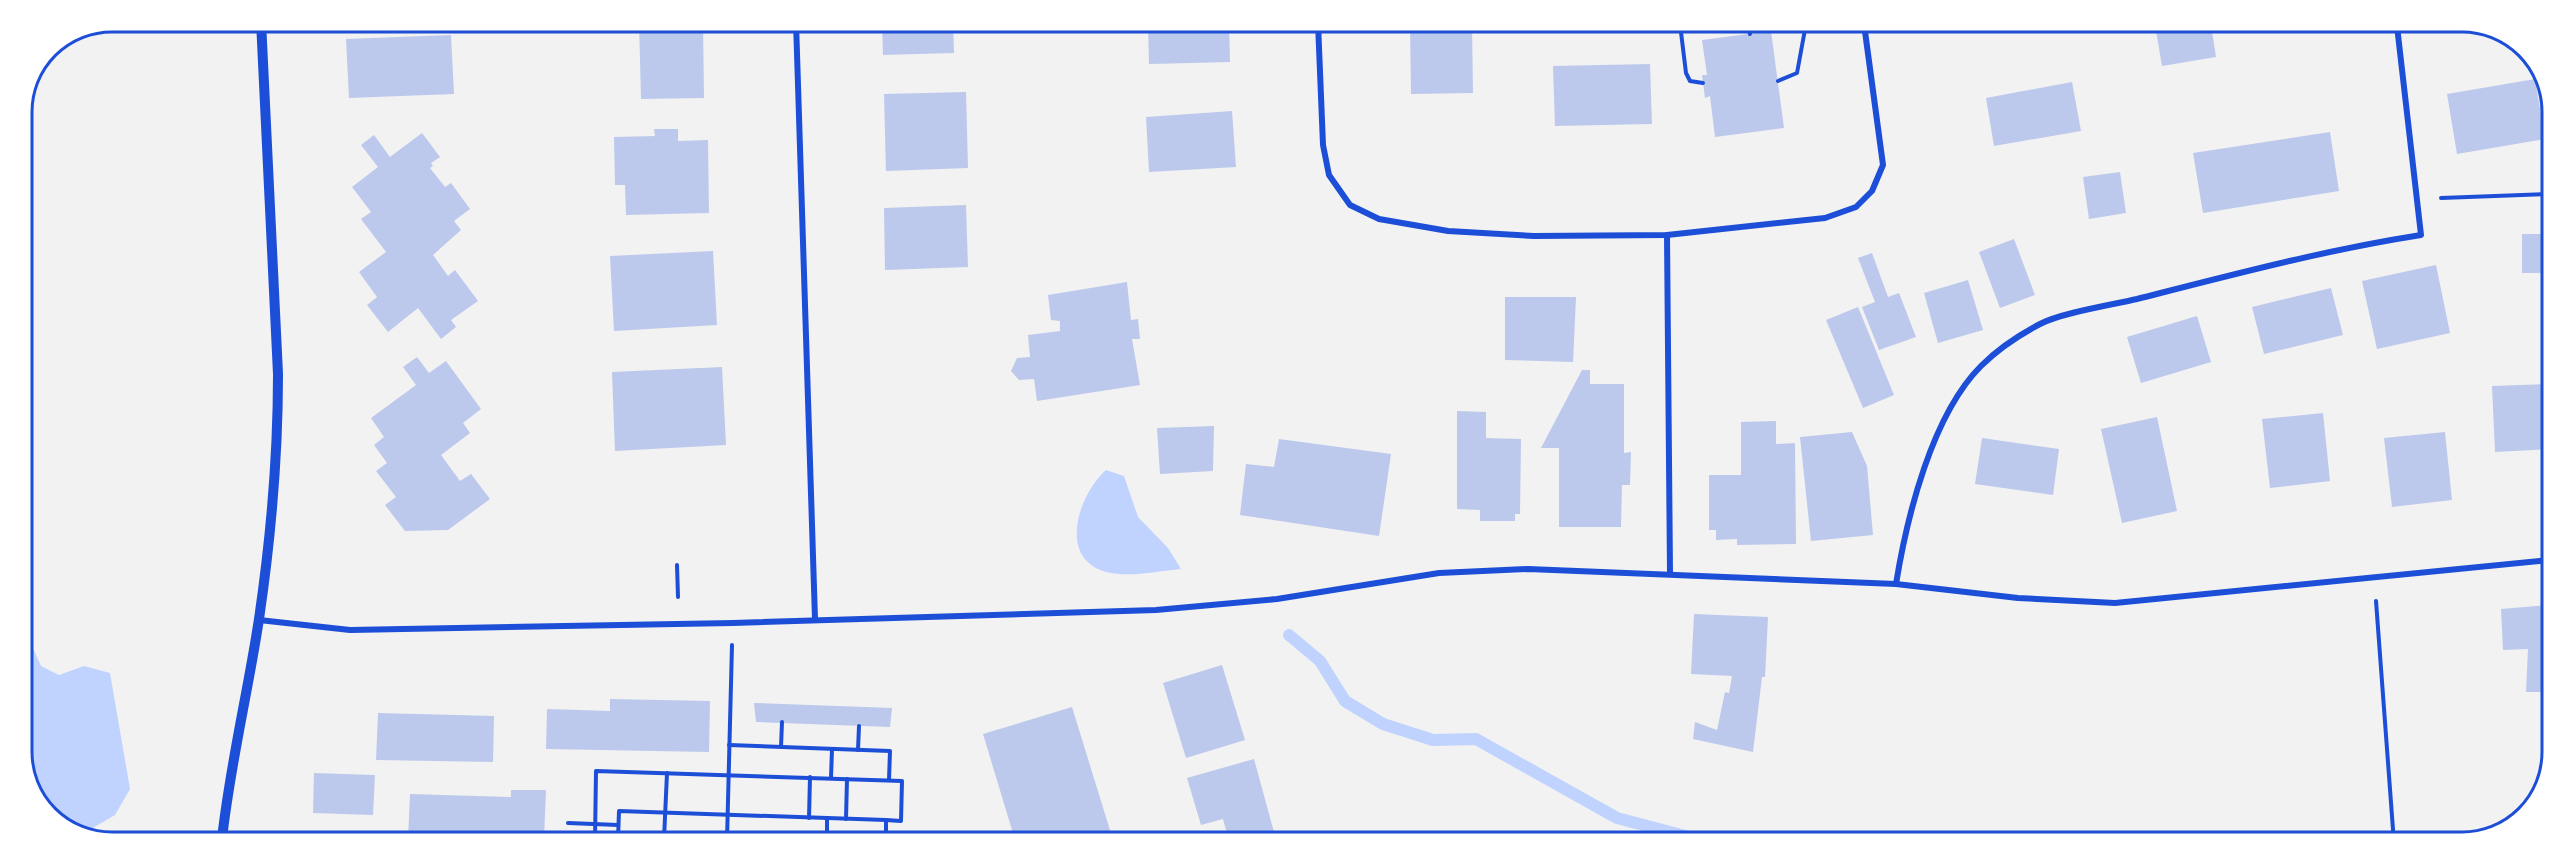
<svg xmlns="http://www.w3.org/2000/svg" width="2573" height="864" font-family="'Public Sans',sans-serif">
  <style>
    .water { fill: #bfd3fe }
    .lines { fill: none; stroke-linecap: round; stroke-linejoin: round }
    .stream { stroke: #bfd3fe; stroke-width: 12 }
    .building { fill: #bdc9ec }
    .path { stroke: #1d4ed8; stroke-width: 4 }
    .minor { stroke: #1d4ed8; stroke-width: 6 }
    .tertiary { stroke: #1d4ed8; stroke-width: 10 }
    .rim { fill: none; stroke: #1d4ed8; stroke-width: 3 }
  </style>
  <rect width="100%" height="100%" fill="#f2f2f2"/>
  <!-- water -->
  <g class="water">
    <path d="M 1106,470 L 1124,476 L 1138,517 L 1168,548 L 1181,569 C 1159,571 1133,577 1111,573 C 1056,563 1077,496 1106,470 Z"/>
    <polygon points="21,622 41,666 59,675 84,666 110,673 130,789 115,815 84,833 75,833 40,808 21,759"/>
  </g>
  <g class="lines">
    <!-- stream -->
    <polyline class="stream" points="1289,635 1320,661 1345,701 1383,724 1433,740 1476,739 1617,818 1708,842"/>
  </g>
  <!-- building -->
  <g class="building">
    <polygon points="639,22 703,22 704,98 641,99"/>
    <polygon points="882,23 953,23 954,53 883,55"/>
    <polygon points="1148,23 1229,23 1230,62 1149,64"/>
    <polygon points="1410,24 1472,24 1473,93 1411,94"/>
    <polygon points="2155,25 2211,25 2216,57 2162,66"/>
    <polygon points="1771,31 1784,128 1715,137 1710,96 1705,98 1702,75 1707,75 1702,40"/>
    <polygon points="451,35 454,94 349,98 346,39"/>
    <polygon points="1650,64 1652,124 1555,126 1553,66"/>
    <polygon points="2535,79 2545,139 2457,154 2447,94"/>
    <polygon points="2072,82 2081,131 1994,146 1986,98"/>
    <polygon points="966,92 968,168 886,171 884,94"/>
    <polygon points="1232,111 1236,167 1149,172 1146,117"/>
    <polygon points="654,129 678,129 678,141 708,140 709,213 626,215 625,185 615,185 614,137 655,136"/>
    <polygon points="2330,132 2339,191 2203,213 2193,153"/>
    <polygon points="422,133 440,157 431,163 433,166 430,168 445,187 451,183 470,209 454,221 461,230 433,255 448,276 455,270 478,301 451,320 456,327 441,339 418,308 388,332 367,305 377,297 359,272 386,252 361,219 371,212 352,187 378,167 361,145 374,135 390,157"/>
    <polygon points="2120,172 2126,213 2089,219 2083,177"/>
    <polygon points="966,205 968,267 885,270 884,208"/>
    <polygon points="2548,215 2551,215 2551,273 2522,273 2522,234 2548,234"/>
    <polygon points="2014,239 2035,295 2000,308 1979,252"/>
    <polygon points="713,251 717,325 614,331 610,256"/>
    <polygon points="1872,253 1888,297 1899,293 1916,337 1879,350 1862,307 1875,302 1858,258"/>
    <polygon points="2436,265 2450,333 2377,349 2362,281"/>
    <polygon points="1968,280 1983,330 1938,343 1924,293"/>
    <polygon points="1127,282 1131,320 1138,319 1140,339 1132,339 1140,385 1037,401 1034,379 1019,380 1011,371 1017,358 1030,357 1028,335 1060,331 1060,321 1051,320 1048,295"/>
    <polygon points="2331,288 2343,335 2264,354 2252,307"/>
    <polygon points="1505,297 1576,297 1573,362 1505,360"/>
    <polygon points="1858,307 1894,395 1863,408 1826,320"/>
    <polygon points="2197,316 2211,362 2141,383 2127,337"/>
    <polygon points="417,357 429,373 446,361 481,409 463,423 470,433 441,455 460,481 471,474 490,499 448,530 405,531 385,505 396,497 376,471 387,463 374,445 384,437 371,418 416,385 403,367"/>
    <polygon points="722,367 726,445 615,451 612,372"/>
    <polygon points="1582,370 1590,370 1590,384 1624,384 1624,453 1631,452 1630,485 1622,485 1621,527 1559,527 1559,448 1541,448"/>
    <polygon points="2550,384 2549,449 2495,452 2492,386"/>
    <polygon points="1457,411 1486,412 1486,438 1521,439 1520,514 1515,514 1515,521 1480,521 1480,510 1457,509"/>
    <polygon points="2323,413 2330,481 2270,488 2262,419"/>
    <polygon points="2157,417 2177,511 2122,523 2101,429"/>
    <polygon points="1776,421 1776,444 1795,443 1796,544 1737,545 1737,539 1716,540 1716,530 1709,530 1709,475 1741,475 1741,422"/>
    <polygon points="1214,426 1213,471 1160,474 1157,428"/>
    <polygon points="1852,432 1867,466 1873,535 1811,541 1800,437"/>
    <polygon points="2445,432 2452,500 2392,507 2384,438"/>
    <polygon points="1982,438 2059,449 2053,495 1975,484"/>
    <polygon points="1279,439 1391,454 1379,536 1240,515 1246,464 1274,467"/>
    <polygon points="2548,605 2548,692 2526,692 2528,649 2503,650 2501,609"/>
    <polygon points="1694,614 1768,617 1765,677 1762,677 1753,752 1693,739 1695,722 1717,730 1725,692 1729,693 1732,676 1691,674"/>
    <polygon points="1222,665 1245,740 1186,758 1163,683"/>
    <polygon points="610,699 710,701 709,752 546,749 547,709 610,711"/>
    <polygon points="754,703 892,708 890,727 756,722"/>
    <polygon points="1072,707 1113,840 1015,840 983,734"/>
    <polygon points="378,713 494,716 493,762 376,760"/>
    <polygon points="1254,759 1274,832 1264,834 1266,841 1229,841 1223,819 1201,825 1187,778"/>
    <polygon points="314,773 375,775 373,815 313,813"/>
    <polygon points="511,790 546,790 544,839 408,839 410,794 511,797"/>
  </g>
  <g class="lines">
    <!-- path -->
    <g class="path">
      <polyline points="1680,24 1686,73 1690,81 1703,83"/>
      <polyline points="1748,24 1750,34"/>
      <polyline points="1778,81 1797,73 1806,24"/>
      <polyline points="2441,198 2551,194"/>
      <polyline points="677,565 678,597"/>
      <polyline points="2376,601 2394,843"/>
      <polyline points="729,745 890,751 889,780"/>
      <polyline points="781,747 782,722"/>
      <polyline points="858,750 859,726"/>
      <polyline points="831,778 832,749"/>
      <polyline points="809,818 810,777"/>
      <polyline points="846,819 847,779"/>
      <polyline points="568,823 618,825"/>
      <polyline points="595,839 596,771 902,781 901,821 886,820 886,840"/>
      <polyline points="618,839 619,811 886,820"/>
      <polyline points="664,839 667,773"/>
      <polyline points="727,840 732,645"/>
      <polyline points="827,840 827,818"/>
    </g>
    <!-- minor -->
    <g class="minor">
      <polyline points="796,22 815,619"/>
      <polyline points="1318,23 1323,145 1329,175 1350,205 1379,219 1448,231 1534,236 1667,235 1825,218 1856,207 1872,191 1883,165 1864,24"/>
      <polyline points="1667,235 1670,573"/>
      <path d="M 1896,584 C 1907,516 1932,415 1981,366 C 1997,350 2019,335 2040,324 C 2061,313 2111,305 2137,299 C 2231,275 2325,250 2421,235 L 2397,26"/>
      <polyline points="259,620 350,630 733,623 1156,610 1277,599 1439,573 1528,569 1896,584 2018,598 2115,603 2549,560"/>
    </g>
    <!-- tertiary -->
    <path class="tertiary" d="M 222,839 C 230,765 248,692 259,619 C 271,537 278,456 278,374 L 261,21"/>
  </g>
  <!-- crop -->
  <path d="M0 0H2573V864H0ZM112 32H2462A80 80 0 0 1 2542 112V752A80 80 0 0 1 2462 832H112A80 80 0 0 1 32 752V112A80 80 0 0 1 112 32Z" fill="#fff" fill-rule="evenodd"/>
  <path class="rim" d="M112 32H2462A80 80 0 0 1 2542 112V752A80 80 0 0 1 2462 832H112A80 80 0 0 1 32 752V112A80 80 0 0 1 112 32Z"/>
</svg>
